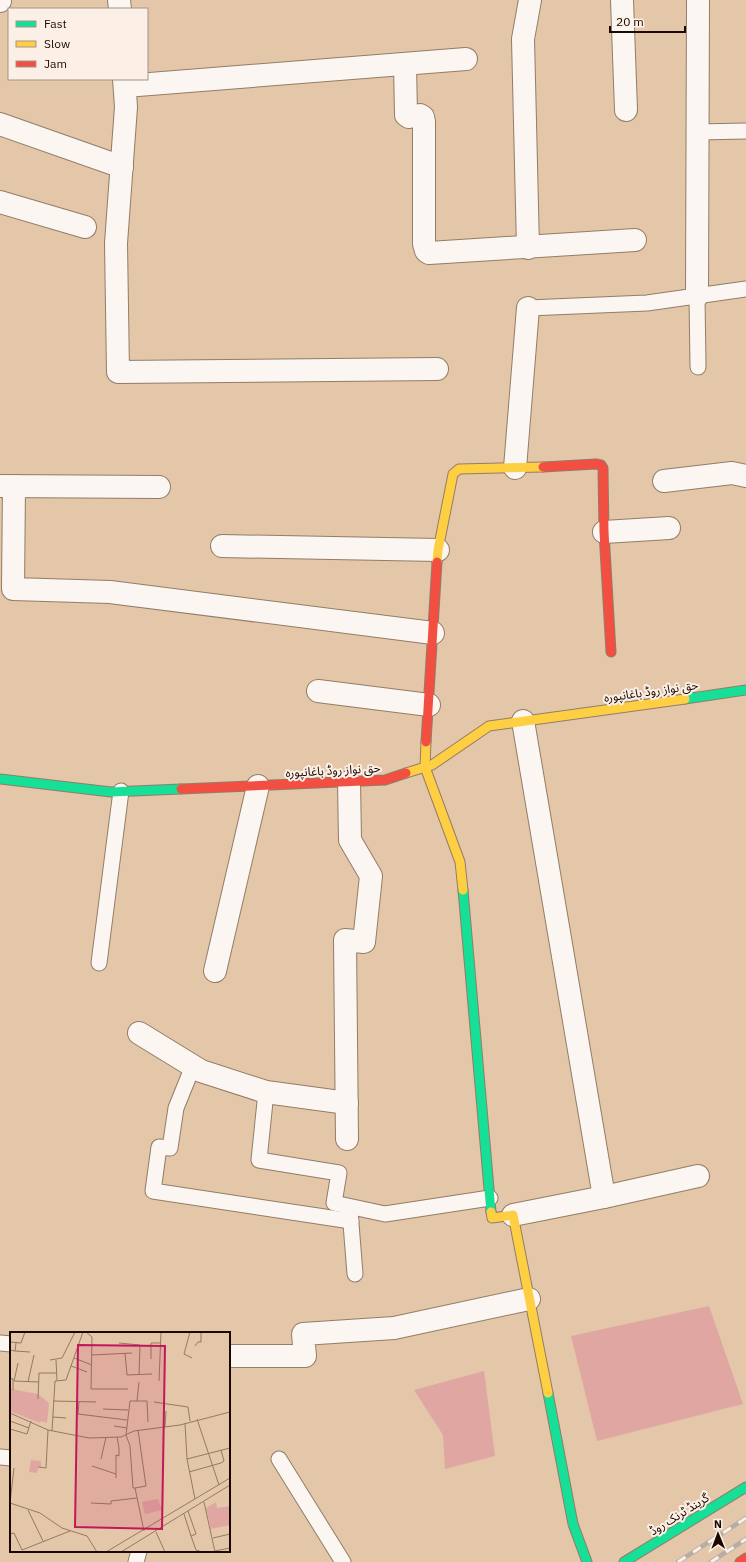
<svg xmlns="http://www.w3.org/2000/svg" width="746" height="1562" font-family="'IBM Plex Sans','Noto Sans Arabic',sans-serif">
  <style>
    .green { fill: #e0a7a2 }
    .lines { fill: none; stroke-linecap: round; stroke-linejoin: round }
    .lane-casing { stroke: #927d67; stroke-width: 17 }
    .street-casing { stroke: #927d67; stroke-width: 24 }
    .fast-casing { stroke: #927d67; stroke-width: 11 }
    .slow-casing { stroke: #927d67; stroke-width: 11 }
    .jam-casing { stroke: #927d67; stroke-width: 11 }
    .lane { stroke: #fbf6f2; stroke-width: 15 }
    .street { stroke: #fbf6f2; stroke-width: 22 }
    .fast { stroke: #16e098; stroke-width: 9 }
    .slow { stroke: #ffcf43; stroke-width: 9 }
    .jam { stroke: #f24e42; stroke-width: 9 }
    .rail-casing { stroke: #b5aea7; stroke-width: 4.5 }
    .rail { stroke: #fcf0e6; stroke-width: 3; stroke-dasharray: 9; stroke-linecap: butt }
    .labels { text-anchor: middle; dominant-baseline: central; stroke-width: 4; stroke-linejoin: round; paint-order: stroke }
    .street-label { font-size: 12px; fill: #1b0800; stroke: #fcf0e6 }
    .inset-road { fill: none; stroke: #947a65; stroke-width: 1 }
    .view { fill: #c2185b; fill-opacity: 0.15; stroke: #c2185b; stroke-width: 2 }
    .inset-edge { fill: none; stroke: #1b0800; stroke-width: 2 }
  </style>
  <rect width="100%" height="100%" fill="#e4c6a8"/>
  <!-- green -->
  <g class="green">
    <polygon points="709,1306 743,1404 597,1441 571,1336"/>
    <polygon points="484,1371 495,1456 445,1469 443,1435 414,1390"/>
  </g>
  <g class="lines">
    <defs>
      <g id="lane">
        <polyline points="698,132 746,131"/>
        <polyline points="697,296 698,367"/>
        <polyline points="528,308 647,303 746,289"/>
        <polyline points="99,963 121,791"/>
        <polyline points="193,1066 176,1108 170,1148 159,1147 153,1191 351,1221"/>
        <polyline points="266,1092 259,1160 339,1173 334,1203 385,1214 490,1198"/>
        <polyline points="350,1211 355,1274"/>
        <polyline points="0,1343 11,1344"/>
        <polyline points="0,1457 11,1458"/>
        <polyline points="279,1459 343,1562"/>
        <polyline points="136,1562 139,1551"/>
      </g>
      <g id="street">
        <polyline points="119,0 120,9"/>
        <polyline points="622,0 626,110"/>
        <polyline points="0,1 0,0"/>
        <polyline points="405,64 406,115 409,117 420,115 423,117 424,122 424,244 426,251 429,253 635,240"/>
        <polyline points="124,79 126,107 116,243 118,372 437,369"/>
        <polyline points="125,86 466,59"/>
        <polyline points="0,124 122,167"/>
        <polyline points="0,202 85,227"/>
        <polyline points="528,248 523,39 530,0"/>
        <polyline points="697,296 698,0"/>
        <polyline points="515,468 528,308"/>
        <polyline points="664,481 732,473 746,476"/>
        <polyline points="0,486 159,487"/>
        <polyline points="14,486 13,589 110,592 433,633"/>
        <polyline points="604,532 669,528"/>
        <polyline points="222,546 438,550"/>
        <polyline points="318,691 429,705"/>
        <polyline points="215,971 258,786"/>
        <polyline points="139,1033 201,1071 266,1092 347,1103"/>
        <polyline points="347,1139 345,940 364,942 371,876 350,840 349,782"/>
        <polyline points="604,1197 698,1176"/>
        <polyline points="513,1215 604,1197 523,721"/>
        <polyline points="229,1356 305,1356 303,1334 394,1328 529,1299"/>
      </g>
      <g id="fast">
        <polyline points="685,699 746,690"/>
        <polyline points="0,779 111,792 181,789"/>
        <polyline points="463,890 491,1212"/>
        <polyline points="548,1393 573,1524 587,1562"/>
        <polyline points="624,1562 746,1487"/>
      </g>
      <g id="slow">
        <polyline points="437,562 438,550 453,474 459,469 543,467"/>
        <polyline points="426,742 425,767 460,862 463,890"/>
        <polyline points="406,773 432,765 489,726 685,699"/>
        <polyline points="491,1212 492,1218 513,1215 548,1393"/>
      </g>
      <g id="jam">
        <polyline points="543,467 596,464 601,465 603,468 604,532 611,652"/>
        <polyline points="426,742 437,562"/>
        <polyline points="181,789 385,780 406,773"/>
        <polyline points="740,1562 746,1558"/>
      </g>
    </defs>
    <!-- lane casing -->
    <use href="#lane" class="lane-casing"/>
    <!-- street casing -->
    <use href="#street" class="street-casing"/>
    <!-- fast casing -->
    <use href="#fast" class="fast-casing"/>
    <!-- slow casing -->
    <use href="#slow" class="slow-casing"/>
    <!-- jam casing -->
    <use href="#jam" class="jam-casing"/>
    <!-- lane -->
    <use href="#lane" class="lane"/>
    <!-- street -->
    <use href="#street" class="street"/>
    <!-- fast -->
    <use href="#fast" class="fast"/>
    <!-- slow -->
    <use href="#slow" class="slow"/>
    <!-- jam -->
    <use href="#jam" class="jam"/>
    <defs>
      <g id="rail">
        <polyline points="678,1562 746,1518"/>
        <polyline points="711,1562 746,1539"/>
      </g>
    </defs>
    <!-- rail casing -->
    <use href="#rail" class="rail-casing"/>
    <!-- rail -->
    <use href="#rail" class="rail"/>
  </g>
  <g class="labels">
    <!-- street labels -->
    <g class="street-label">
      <text transform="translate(651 691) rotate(-8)">حق نواز روڈ باغانپورہ</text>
      <text transform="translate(333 770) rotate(-3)">حق نواز روڈ باغانپورہ</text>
      <text transform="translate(679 1514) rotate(-32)">گرینڈ ٹرنک روڈ</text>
    </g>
  </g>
  <!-- overview -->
  <g transform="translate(10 1332)">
    <rect width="220" height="220" fill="#e4c6a8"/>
    <path d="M 0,46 L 1,57 L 28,62 L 39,71 L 37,91 L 31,89 L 30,91 L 0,79 ZM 21,128 L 31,129 L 31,135 L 28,135 L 27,141 L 19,140 ZM 148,167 L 152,178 L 135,182 L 132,170 ZM 206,170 L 207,176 L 220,174 L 220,193 L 201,197 L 196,176 Z" fill="#e0a7a2"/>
    <path class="inset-road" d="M 76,0 L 82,5 L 81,57 L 118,57M 180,0 L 174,22 L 182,26M 0,10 L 11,11 L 15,0M 109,11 L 130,13 L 129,43M 185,14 L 188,10 L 191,10 L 191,0M 0,18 L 5,19 L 6,11M 5,19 L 20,20M 115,21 L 117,43 L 142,42M 82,23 L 122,21M 64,26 L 82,33M 141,27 L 141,11 L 150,11M 40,28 L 52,26 L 65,0M 46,28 L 47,48M 61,34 L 77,40M 0,46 L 3,47 L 3,58M 4,49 L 29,50M 4,49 L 8,31M 149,49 L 151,0M 18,50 L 24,23M 28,67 L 29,41 L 46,41M 43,69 L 86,70M 127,69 L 129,50M 69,70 L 68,82 L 117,88M 144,70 L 178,75 L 180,89M 93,77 L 118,78M 0,81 L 38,98 L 79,106 L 111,105 L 124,99 L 170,93 L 220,80M 43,85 L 56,86M 187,87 L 209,153M 0,89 L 19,96M 175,91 L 177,127 L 185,167M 104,94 L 117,96M 155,95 L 156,79M 0,97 L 17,102 L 21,89M 42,99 L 45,49 L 56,48 L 73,0M 91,127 L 96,105M 177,127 L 220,116M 82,134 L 106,142M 28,135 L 36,136 L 38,98M 179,140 L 211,131 L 214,129 L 211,118M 106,146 L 106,123 L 109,124 L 109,116 L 107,105M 125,156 L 136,154 L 128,98M 194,170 L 205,220M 0,171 L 30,181 L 52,196 L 77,204 L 87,220M 0,171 L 4,136M 81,171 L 101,172 L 101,169 L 127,166M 18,178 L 33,209M 178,179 L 186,202 L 181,204 L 186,218 L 192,220M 174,182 L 181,204M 134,199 L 125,156 L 123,156 L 120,114 L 116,103 L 120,69 L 137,69 L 138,90M 146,200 L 155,220M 0,202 L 4,201 L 12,218 L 60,199M 203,206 L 220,202M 205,219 L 220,216M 96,220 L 220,146M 111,220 L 220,153"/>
    <path class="view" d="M 68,13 L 155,14 L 152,197 L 65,195 Z"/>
    <rect width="220" height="220" class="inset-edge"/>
  </g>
  <!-- legend -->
  <rect x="8" y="8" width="140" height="72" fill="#fcf0e6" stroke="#a2938a"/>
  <rect x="16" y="21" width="20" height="6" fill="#16e098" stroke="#a2938a"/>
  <text x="44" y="28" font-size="12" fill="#1b0800">Fast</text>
  <rect x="16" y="41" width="20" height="6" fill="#ffcf43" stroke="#a2938a"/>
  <text x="44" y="48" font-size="12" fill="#1b0800">Slow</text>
  <rect x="16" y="61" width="20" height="6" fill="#f24e42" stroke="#a2938a"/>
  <text x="44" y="68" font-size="12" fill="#1b0800">Jam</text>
  <!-- north arrow -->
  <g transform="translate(718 1534) rotate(359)" stroke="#fcf0e6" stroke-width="3" paint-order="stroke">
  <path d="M0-3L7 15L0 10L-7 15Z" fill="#1b0800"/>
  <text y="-6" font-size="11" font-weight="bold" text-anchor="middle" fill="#1b0800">N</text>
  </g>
  <!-- scale -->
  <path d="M610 26v6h75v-6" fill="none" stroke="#1b0800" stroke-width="2"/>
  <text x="616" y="26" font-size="12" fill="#1b0800" stroke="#fcf0e6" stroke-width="3" paint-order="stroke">20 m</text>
</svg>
